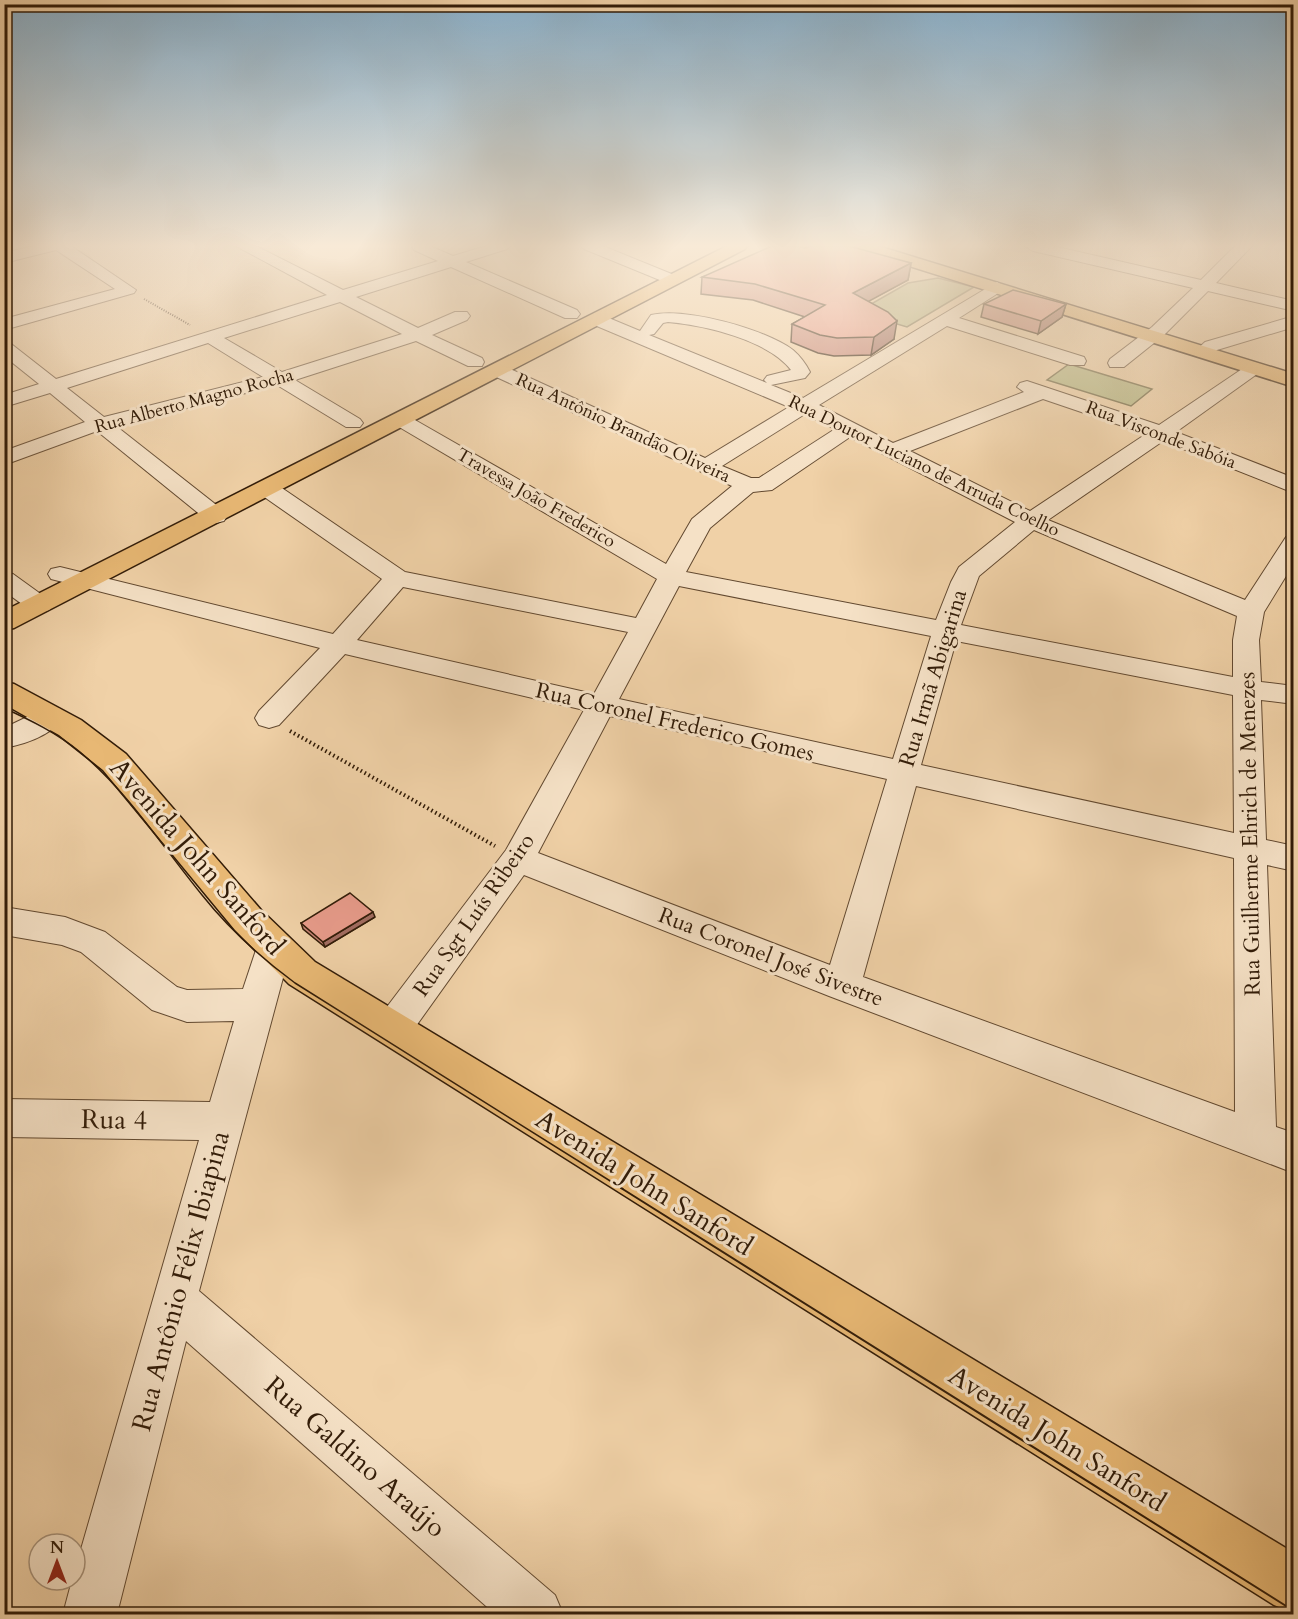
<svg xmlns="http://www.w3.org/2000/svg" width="1298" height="1619" font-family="Cardo,serif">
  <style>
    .green { fill: #bbbb87; stroke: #766c48; stroke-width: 1.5 }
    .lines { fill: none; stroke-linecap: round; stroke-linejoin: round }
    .minor-casing { stroke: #624930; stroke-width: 2 }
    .major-casing { stroke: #321c08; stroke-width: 3 }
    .path-far1 { stroke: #321c08; stroke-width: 2; stroke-dasharray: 1 1.5; stroke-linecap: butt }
    .path { stroke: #321c08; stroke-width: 4; stroke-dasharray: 1.5 3; stroke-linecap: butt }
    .minor { fill: #f5e1c6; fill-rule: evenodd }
    .major { fill: #e8b874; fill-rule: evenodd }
    .tram-far1 { stroke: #321c08; stroke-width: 1.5 }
    .tram { stroke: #321c08; stroke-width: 2 }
    .wall { fill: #c88678; stroke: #321c08; stroke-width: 1.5 }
    .shaded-wall { fill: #a36d62; stroke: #321c08; stroke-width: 1.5 }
    .building { fill: #e99c8c; stroke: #321c08; stroke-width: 1.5 }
    .labels { text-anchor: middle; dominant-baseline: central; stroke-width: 6; stroke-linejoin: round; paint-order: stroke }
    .far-street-label { font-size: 18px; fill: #321c08; stroke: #f5e1c6 }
    .street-label { font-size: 22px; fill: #321c08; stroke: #f5e1c6 }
    .near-street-label { font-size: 27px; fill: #321c08; stroke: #f5e1c6 }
  </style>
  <rect width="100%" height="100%" fill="#f0d1a7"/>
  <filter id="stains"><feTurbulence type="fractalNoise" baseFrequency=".00333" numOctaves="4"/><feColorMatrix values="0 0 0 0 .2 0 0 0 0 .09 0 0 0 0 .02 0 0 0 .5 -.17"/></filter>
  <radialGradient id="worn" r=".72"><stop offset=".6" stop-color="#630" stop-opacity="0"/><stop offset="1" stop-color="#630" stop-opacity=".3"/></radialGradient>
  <!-- green -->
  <g class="green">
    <polygon points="938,278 974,287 907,327 857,312 908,283"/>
    <polygon points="1069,364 1152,389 1131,406 1047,380"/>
  </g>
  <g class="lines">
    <defs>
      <g id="minor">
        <polygon points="34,246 71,246 136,290 134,293 4,330 4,319 115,289 56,250 4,263 4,253"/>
        <path d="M 236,246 L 256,246 L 343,290 L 438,261 L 414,250 L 412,246 L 430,246 L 453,256 L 486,246 L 510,246 L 507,249 L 466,262 L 577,310 L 580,314 L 577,318 L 565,318 L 451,267 L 356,297 L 418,328 L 455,312 L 467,312 L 470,316 L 467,320 L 432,335 L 482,358 L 484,362 L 482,366 L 468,366 L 416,341 L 295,380 L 360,419 L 363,423 L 360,427 L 346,427 L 277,385 L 116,426 L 224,511 L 227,516 L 224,521 L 216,523 L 208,521 L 97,431 L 4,465 L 4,451 L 85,422 L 50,393 L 4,407 L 4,395 L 39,384 L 4,356 L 4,342 L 10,343 L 56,379 L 327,295 ZM 340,302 L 402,334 L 282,372 L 224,338 ZM 208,343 L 263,377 L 104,417 L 67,388 Z"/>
        <polygon points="581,246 603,246 679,277 681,280 679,283 667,283 584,249"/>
        <polygon points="1025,246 1053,246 1201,280 1235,246 1252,246 1216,283 1294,301 1294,311 1208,291 1164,335 1124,367 1110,367 1108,363 1110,359 1152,327 1193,288 1033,251"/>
        <path d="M 997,282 L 1005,287 L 1003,290 L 959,318 L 1084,357 L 1086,361 L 1084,365 L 1070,365 L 947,326 L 819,405 L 893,443 L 1024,392 L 1017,387 L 1020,383 L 1027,381 L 1159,425 L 1248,365 L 1262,365 L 1264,369 L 1176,432 L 1294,478 L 1294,493 L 1163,441 L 1048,520 L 1245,600 L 1286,537 L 1294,535 L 1294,563 L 1264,612 L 1259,640 L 1261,682 L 1294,686 L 1294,704 L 1261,700 L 1266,840 L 1294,846 L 1294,871 L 1267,865 L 1276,1127 L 1294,1133 L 1294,1173 L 829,996 L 524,875 L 406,1040 L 393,1045 L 380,1040 L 374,1028 L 380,1016 L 506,850 L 584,710 L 345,654 L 279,725 L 269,728 L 259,725 L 255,718 L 259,711 L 320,648 L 51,579 L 48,574 L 51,569 L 60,567 L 333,634 L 382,579 L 260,494 L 257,489 L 260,484 L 268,482 L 276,484 L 405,572 L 636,618 L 657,579 L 394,424 L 391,420 L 394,416 L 408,416 L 666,564 L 692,519 L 732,486 L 492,375 L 490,371 L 492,367 L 506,367 L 705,458 L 789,407 L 592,324 L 589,320 L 592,316 L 604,316 L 640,331 L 651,315 C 685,307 765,329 793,350 C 800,356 806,364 810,372 L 805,378 L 771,385 L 803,398 ZM 668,322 C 704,325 768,340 791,370 L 767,376 L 764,380 L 767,383 L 649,335 L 654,334 L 663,323 ZM 1043,399 L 1146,434 L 1030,511 L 910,451 ZM 805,414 L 835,429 L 759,478 L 751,478 L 722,466 ZM 850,437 L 1015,522 L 959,567 L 951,582 L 936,620 L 686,572 L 710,528 L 753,492 L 772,490 ZM 1034,530 L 1237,616 L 1233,640 L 1233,677 L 961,625 L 979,576 ZM 679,586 L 931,636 L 893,759 L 619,699 ZM 403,587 L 628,632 L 594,694 L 357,640 ZM 956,641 L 1233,695 L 1234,833 L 921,765 ZM 610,716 L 887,779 L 830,965 L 538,853 ZM 916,786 L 1234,858 L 1235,1112 L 863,977 Z"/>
        <path d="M 1294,316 L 1294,327 L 1217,350 C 1210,355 1206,358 1197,356 L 1194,352 L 1205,342 Z"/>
        <path d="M 4,572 L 13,574 L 49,600 L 53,605 L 49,610 C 31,615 19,601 4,591 Z"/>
        <path d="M 50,706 L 60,709 L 64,716 C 53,735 25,744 4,748 L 4,728 Z"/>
        <polygon points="4,907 65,917 105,932 177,987 187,990 243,989 260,938 273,933 286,938 291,948 199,1291 555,1595 563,1614 495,1614 186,1341 117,1614 63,1614 72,1580 75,1580 75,1570 199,1140 4,1137 4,1099 210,1102 234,1021 187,1022 152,1010 81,952 62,945 4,935"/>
      </g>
      <g id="major">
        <polygon points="727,246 747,246 745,249 14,628 4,630 4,611"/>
        <polygon points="853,246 878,246 1294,374 1294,387 855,249"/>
        <polygon points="4,682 14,684 81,720 126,754 261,910 315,962 1294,1553 1294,1613 1274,1605 289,984 235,930 103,770 59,735 4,704"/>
      </g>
    </defs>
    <!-- minor casing -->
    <use href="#minor" class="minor-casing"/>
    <!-- major casing -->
    <use href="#major" class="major-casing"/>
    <!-- path-far1 -->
    <polyline class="path-far1" points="144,299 190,325"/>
    <!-- path -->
    <polyline class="path" points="290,731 495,846"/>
    <!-- minor -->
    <use href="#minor" class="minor"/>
    <!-- major -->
    <use href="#major" class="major"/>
    <!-- tram-far1 -->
    <path class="tram-far1" d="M 4,708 C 30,720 57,733 80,752 C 128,792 162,846 202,895 C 229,929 260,957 295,983 L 623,1189"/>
    <!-- tram -->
    <polyline class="tram" points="621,1188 1294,1611"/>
  </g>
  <!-- wall -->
  <g class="wall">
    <polygon points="805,248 911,263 908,280 868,301 894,339 871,355 834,356 818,353 791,342 792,324 805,317 753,300 701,294 702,277"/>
    <polygon points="984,304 1066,304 1062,317 1038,334 981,317"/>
    <polygon points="375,917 325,947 303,929 301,923"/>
  </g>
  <!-- shaded-wall -->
  <g class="shaded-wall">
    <polygon points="911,263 908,280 851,311 853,293"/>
    <polygon points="1066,304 1062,317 1038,334 1041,321"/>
    <polygon points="897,321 894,339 871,355 874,337"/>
    <polygon points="373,912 375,917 325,947 323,942"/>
  </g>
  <!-- building -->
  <g class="building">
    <polygon points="772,246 798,246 805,248 810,246 849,246 911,263 853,293 888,312 897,321 874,337 837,338 820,335 792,324 825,305 755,284 702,277"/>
    <polygon points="1013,290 1066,304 1041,321 984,304"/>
    <polygon points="350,893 373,912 323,942 301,923"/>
  </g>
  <!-- sky -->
  <linearGradient id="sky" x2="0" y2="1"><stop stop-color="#8ab4d2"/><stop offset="0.52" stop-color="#f8ead7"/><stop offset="1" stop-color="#f8ead7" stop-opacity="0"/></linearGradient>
  <rect width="1298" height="473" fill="url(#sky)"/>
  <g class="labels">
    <!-- far-street labels -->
    <g class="far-street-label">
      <text transform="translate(194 401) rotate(-15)">Rua Alberto Magno Rocha</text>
      <text transform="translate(623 428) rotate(25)">Rua Antônio Brandão Oliveira</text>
      <text transform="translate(1161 435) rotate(21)">Rua Visconde Sabóia</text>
      <text transform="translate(924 466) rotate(26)">Rua Doutor Luciano de Arruda Coelho</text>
      <text transform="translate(536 498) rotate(30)">Travessa João Frederico</text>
    </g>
    <!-- street labels -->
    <g class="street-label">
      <text transform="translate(933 678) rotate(-73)">Rua Irmã Abigarina</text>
      <text transform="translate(675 722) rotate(13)">Rua Coronel Frederico Gomes</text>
      <text transform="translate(1250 834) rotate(-91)">Rua Guilherme Ehrich de Menezes</text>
      <text transform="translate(474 915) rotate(-55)">Rua Sgt Luís Ribeiro</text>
      <text transform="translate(771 957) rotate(21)">Rua Coronel José Sivestre</text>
    </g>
    <!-- near-street labels -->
    <g class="near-street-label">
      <text transform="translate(197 857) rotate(49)">Avenida John Sanford</text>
      <text transform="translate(114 1120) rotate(1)">Rua 4</text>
      <text transform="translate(644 1183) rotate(32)">Avenida John Sanford</text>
      <text transform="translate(181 1281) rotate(-75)">Rua Antônio Félix Ibiapina</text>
      <text transform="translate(1057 1439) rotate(32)">Avenida John Sanford</text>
      <text transform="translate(355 1457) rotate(41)">Rua Galdino Araújo</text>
    </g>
  </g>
  <!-- margin -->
  <rect width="1298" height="1619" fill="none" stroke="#f0d1a7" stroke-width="24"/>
  <rect x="6" y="6" width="1286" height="1607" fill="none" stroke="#321c08" stroke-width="3"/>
  <rect x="12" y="12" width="1274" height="1595" fill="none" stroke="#321c08" stroke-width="1.5"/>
  <!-- north arrow -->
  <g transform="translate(57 1562)"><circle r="28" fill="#f5e1c6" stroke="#a7927a" stroke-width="1.5"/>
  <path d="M0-4.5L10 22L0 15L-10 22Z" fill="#8f2418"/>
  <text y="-9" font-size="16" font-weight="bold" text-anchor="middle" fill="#321c08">N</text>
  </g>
  <rect width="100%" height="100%" filter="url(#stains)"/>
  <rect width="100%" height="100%" fill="url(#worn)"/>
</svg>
